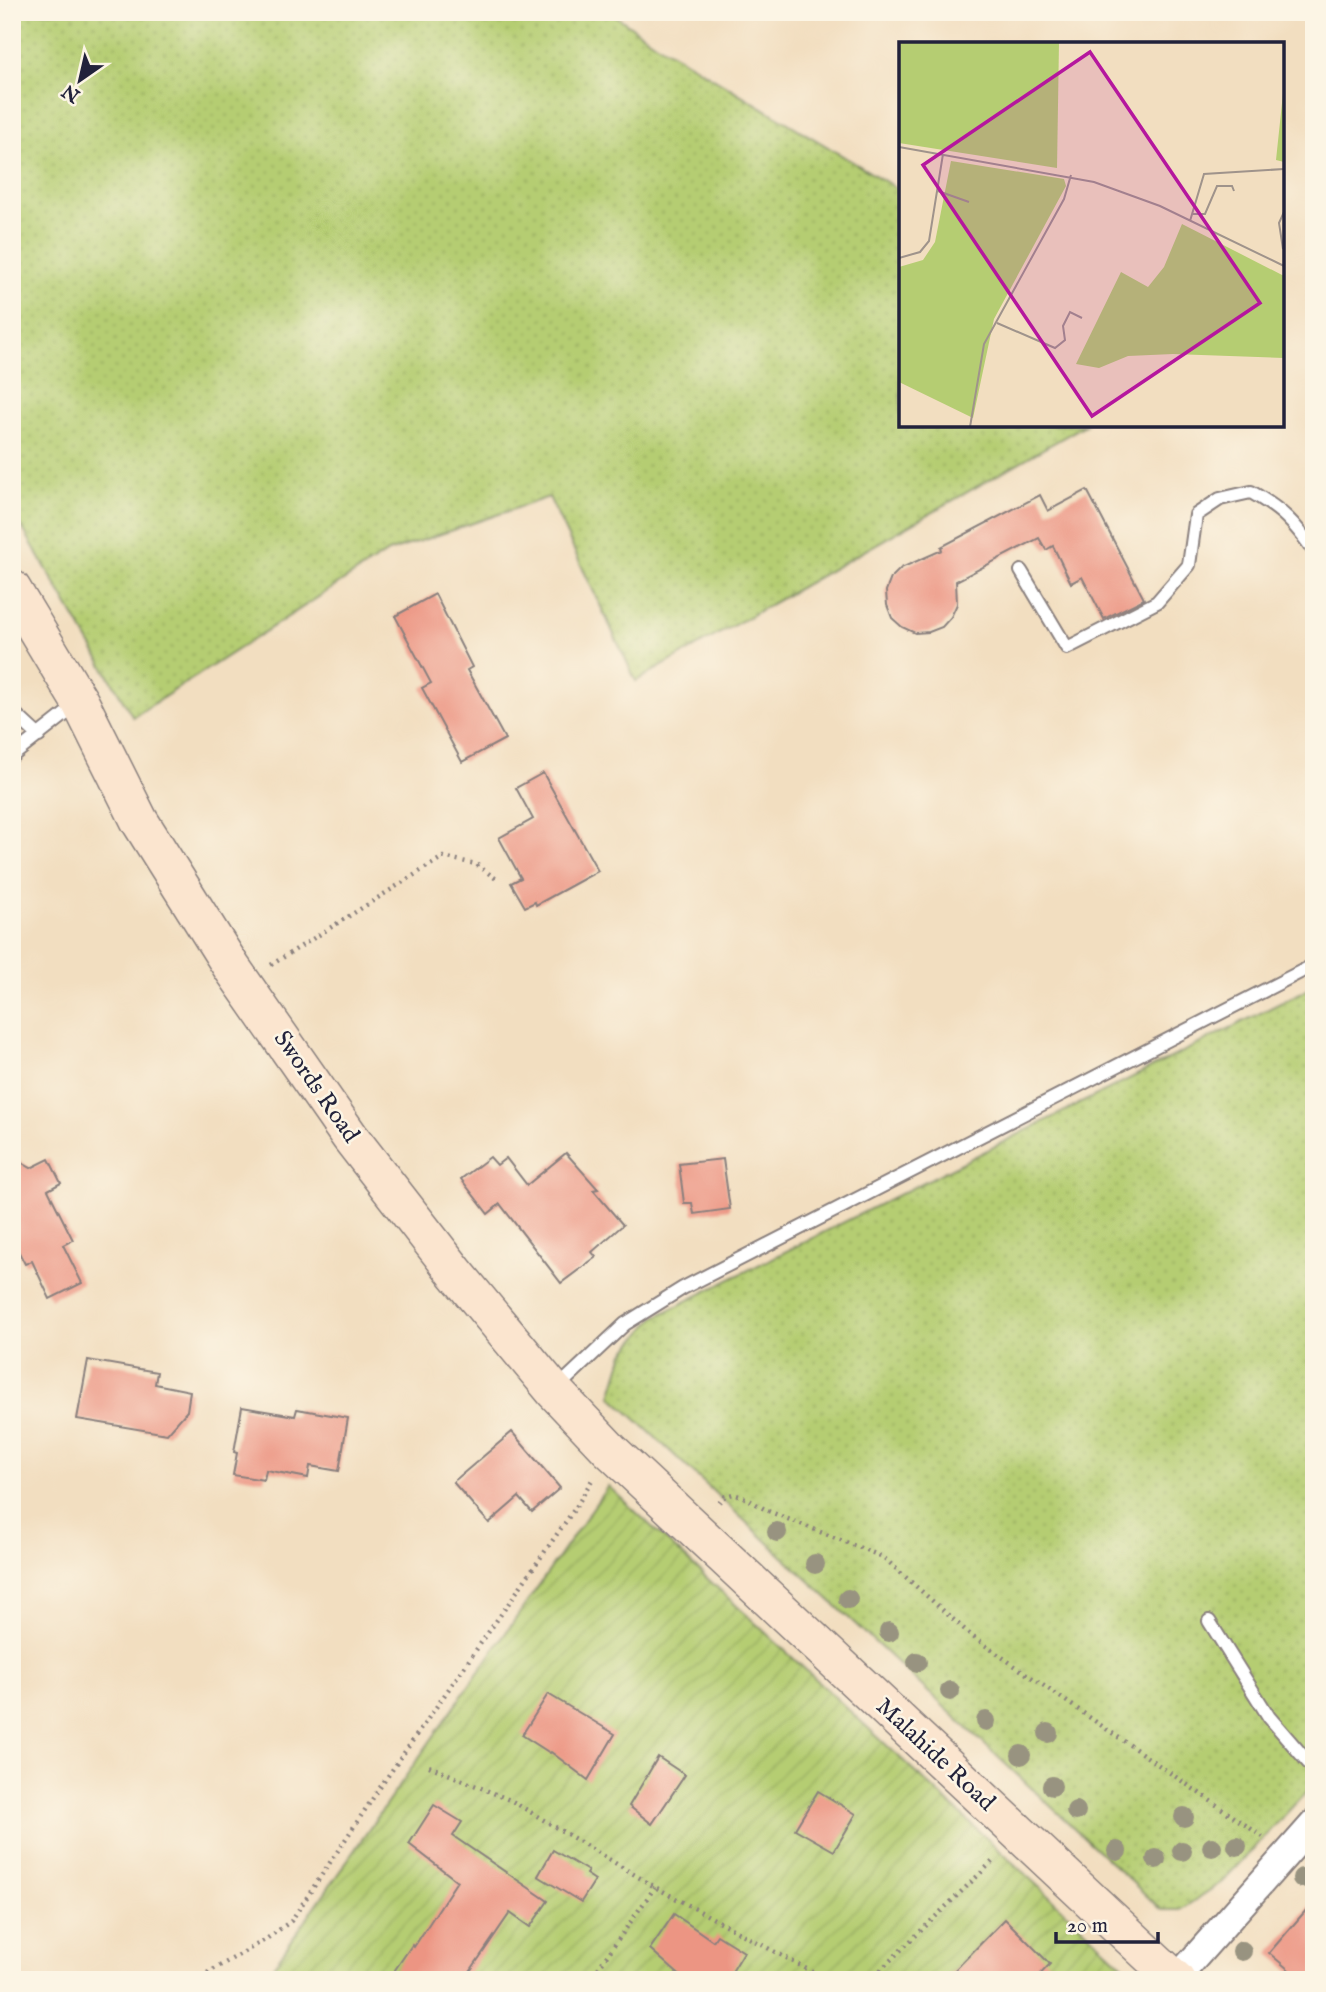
<svg xmlns="http://www.w3.org/2000/svg" width="1326" height="1992" font-family="'IM FELL English',serif">
  <style>
    .grass { fill: url(#grass-dots); stroke: #6c7856; stroke-width: 2 }
    .garden { fill: url(#garden-furrows); stroke: #6c7856; stroke-width: 2 }
    .building { fill: #ec9583 }
    .lines { fill: none; stroke-linecap: round; stroke-linejoin: round }
    .lane-casing { stroke: #8a807e; stroke-width: 16 }
    .street-casing { stroke: #8a807e; stroke-width: 30 }
    .secondary-casing { stroke: #8a807e; stroke-width: 40 }
    .path { stroke: #8a807e; stroke-width: 4.5; stroke-dasharray: 2 5; stroke-linecap: butt }
    .lane { stroke: #fff; stroke-width: 12 }
    .street { stroke: #fff; stroke-width: 26 }
    .secondary { stroke: #fbe5cf; stroke-width: 37 }
    .tree { fill: #989380 }
    .labels { text-anchor: middle; dominant-baseline: central; stroke-width: 5; stroke-linejoin: round; paint-order: stroke }
    .street-label { font-size: 24px; fill: #22223b; stroke: #fcf5e5 }
    .inset-road { fill: none; stroke: #9f938b; stroke-width: 2 }
    .view { fill: #b5179e; fill-opacity: 0.15; stroke: #b5179e; stroke-width: 3.5 }
    .inset-edge { fill: none; stroke: #22223b; stroke-width: 3.5 }
  </style>
  <defs>
    <pattern id="grass-dots" width="8" height="8" patternUnits="userSpaceOnUse" patternTransform="scale(1.75)"><rect width="8" height="8" fill="#b5cd72"/><path d="M2 2h.1M6 6h.1" fill="none" stroke="#9bb064" stroke-width="1.8" stroke-linecap="round"/></pattern>
    <pattern id="garden-furrows" width="10" height="10" patternUnits="userSpaceOnUse" patternTransform="scale(1.75)"><rect width="10" height="10" fill="#b5cd72"/><path d="M-1 1l2-2M0 10L10 0M9 11l2-2" fill="none" stroke="#9bb064"/></pattern>
  </defs>
  <rect width="100%" height="100%" fill="#fcf5e5"/>
  <filter id="ink" filterUnits="userSpaceOnUse"><feTurbulence type="fractalNoise" baseFrequency=".0143" numOctaves="2"/><feDisplacementMap in="SourceGraphic" scale="14" xChannelSelector="R" yChannelSelector="G"/><feConvolveMatrix kernelMatrix="1 2 1 2 8 2 1 2 1" color-interpolation-filters="sRGB"/></filter>
  <filter id="wash" filterUnits="userSpaceOnUse"><feTurbulence type="fractalNoise" baseFrequency=".00686" numOctaves="4" result="noise"/><feDisplacementMap in="SourceGraphic" scale="28" xChannelSelector="R" yChannelSelector="G"/><feGaussianBlur stdDeviation="1.57" result="paint"/><feColorMatrix in="noise" values="0 0 0 0 0 0 0 0 0 0 0 0 0 0 0 0 0 1.4 0 .05"/><feComposite in="paint" operator="in"/></filter>
  <g filter="url(#wash)">
    <rect width="100%" height="100%" fill="#f2dec0"/>
    <!-- grass -->
    <g class="grass">
      <polygon points="12,12 610,12 655,43 901,191 901,425 1085,425 636,681 549,497 388,552 133,717 12,510"/>
      <polygon points="1314,986 1314,1774 1310,1778 1312,1786 1222,1882 1180,1910 1162,1910 611,1396 624,1353 655,1317"/>
    </g>
    <!-- garden -->
    <polygon class="garden" points="608,1486 1139,1980 264,1980"/>
    <g id="blocks">
      <!-- building -->
      <g class="building">
        <polygon points="1087,490 1144,599 1104,619 1082,577 1071,583 1053,546 1046,550 1039,538 956,581 957,604 951,617 942,627 929,632 915,633 902,627 892,618 887,605 886,591 891,578 901,568 942,550 941,547 1040,495 1048,511"/>
        <polygon points="435,594 472,667 467,670 505,739 462,762 422,688 431,683 395,616"/>
        <polygon points="543,773 598,871 536,905 535,902 525,907 511,883 521,878 499,838 533,819 516,788"/>
        <polygon points="566,1153 598,1189 593,1190 623,1225 592,1252 596,1257 561,1283 500,1204 488,1214 461,1179 490,1157 497,1165 506,1158 527,1185"/>
        <polygon points="12,1157 31,1168 49,1159 61,1183 48,1190 73,1240 63,1245 82,1283 50,1299 32,1261 25,1264 12,1239"/>
        <polygon points="723,1159 730,1209 694,1214 692,1203 684,1203 679,1164"/>
        <polygon points="88,1360 157,1372 155,1384 190,1391 187,1411 167,1434 77,1419"/>
        <polygon points="242,1407 295,1416 297,1409 348,1418 339,1471 310,1466 308,1478 266,1470 264,1480 233,1475 237,1453 234,1452"/>
        <polygon points="512,1432 560,1488 532,1512 519,1497 489,1523 453,1482"/>
        <polygon points="548,1694 615,1734 588,1780 551,1752 550,1753 522,1735"/>
        <polygon points="658,1757 685,1775 652,1824 629,1806"/>
        <polygon points="818,1791 856,1814 834,1851 795,1829"/>
        <polygon points="434,1805 462,1822 453,1836 548,1901 530,1927 510,1913 464,1980 388,1980 412,1945 414,1947 457,1881 409,1844"/>
        <polygon points="553,1850 588,1871 586,1874 595,1880 581,1902 538,1876"/>
        <polygon points="1314,1901 1314,1980 1301,1980 1269,1953"/>
        <polygon points="674,1914 713,1941 717,1935 744,1952 727,1980 685,1980 650,1949"/>
        <polygon points="1005,1919 1050,1964 1035,1980 945,1980"/>
      </g>
    </g>
  </g>
  <g filter="url(#ink)">
    <use href="#blocks" fill-opacity="0" stroke="#8a807e" stroke-width="2"/>
    <g class="lines">
      <defs>
        <g id="lane">
          <path d="M 1021,571 L 1067,648 L 1157,602 L 1189,565 L 1196,515 L 1220,499 L 1251,492 C 1282,510 1294,522 1314,551"/>
          <polyline points="12,711 39,736"/>
          <polyline points="12,756 78,704"/>
          <polyline points="557,1388 625,1324 683,1288 1314,965"/>
          <polyline points="1209,1621 1269,1717 1314,1769"/>
        </g>
        <polyline id="street" points="1176,1979 1314,1823"/>
        <polyline id="secondary" points="12,589 80,702 139,820 232,968 350,1137 455,1272 554,1391 610,1450 1176,1980"/>
      </defs>
      <!-- lane casing -->
      <use href="#lane" class="lane-casing"/>
      <!-- street casing -->
      <use href="#street" class="street-casing"/>
      <!-- secondary casing -->
      <use href="#secondary" class="secondary-casing"/>
      <!-- path -->
      <g class="path">
        <polyline points="271,965 443,857 476,864 499,881"/>
        <polyline points="719,1502 723,1497 733,1494 746,1498 768,1511 883,1557 973,1637 1263,1837"/>
        <polyline points="429,1766 512,1801 655,1887 827,1980"/>
        <polyline points="195,1980 265,1940 291,1921 383,1783 576,1507 592,1480"/>
        <polyline points="590,1980 655,1887"/>
        <polyline points="870,1980 995,1859"/>
      </g>
      <!-- lane -->
      <use href="#lane" class="lane"/>
      <!-- street -->
      <use href="#street" class="street"/>
      <!-- secondary -->
      <use href="#secondary" class="secondary"/>
    </g>
    <!-- trees -->
    <g class="tree">
      <circle cx="777" cy="1532" r="10"/>
      <circle cx="815" cy="1564" r="10"/>
      <circle cx="848" cy="1599" r="10"/>
      <circle cx="889" cy="1632" r="10"/>
      <circle cx="917" cy="1662" r="10"/>
      <circle cx="950" cy="1691" r="10"/>
      <circle cx="986" cy="1721" r="10"/>
      <circle cx="1048" cy="1733" r="10"/>
      <circle cx="1021" cy="1755" r="10"/>
      <circle cx="1052" cy="1786" r="10"/>
      <circle cx="1076" cy="1811" r="10"/>
      <circle cx="1184" cy="1817" r="10"/>
      <circle cx="1237" cy="1846" r="10"/>
      <circle cx="1212" cy="1847" r="10"/>
      <circle cx="1117" cy="1851" r="10"/>
      <circle cx="1182" cy="1851" r="10"/>
      <circle cx="1156" cy="1859" r="10"/>
      <circle cx="1302" cy="1878" r="10"/>
      <circle cx="1242" cy="1951" r="10"/>
    </g>
  </g>
  <g class="labels">
    <!-- street labels -->
    <g class="street-label">
      <text transform="translate(316 1087) rotate(55)">Swords Road</text>
      <text transform="translate(935 1755) rotate(43)">Malahide Road</text>
    </g>
  </g>
  <!-- overview -->
  <g transform="translate(899 42)">
    <rect width="385" height="385" fill="#f2dec0"/>
    <path d="M 385,42 L 385,120 L 377,118 ZM 52,119 L 165,137 L 167,144 L 95,277 L 74,376 L 0,340 L 0,225 L 24,218 L 36,200 ZM 283,182 L 385,234 L 385,316 L 274,312 L 229,314 L 200,326 L 177,322 L 222,230 L 249,245 L 265,225 Z" fill="#b5cd72"/>
    <path d="M 0,0 L 160,0 L 158,126 L 0,101 Z" fill="#b5cd72"/>
    <path class="inset-road" d="M 0,105 L 195,140 L 261,164 L 385,224M 39,149 L 70,160M 293,172 L 306,172 L 318,144 L 333,144 L 335,149M 291,179 L 305,132 L 385,127M 384,207 L 380,181 L 385,170M 0,216 L 21,210 L 30,199 L 44,112M 98,281 L 156,306 L 166,298 L 164,284 L 171,270 L 183,276M 71,385 L 85,302 L 165,157 L 172,133"/>
    <path class="view" d="M 191,10 L 361,261 L 193,374 L 24,123 Z"/>
    <rect width="385" height="385" class="inset-edge"/>
  </g>
  <!-- margin -->
  <rect width="1326" height="1992" fill="none" stroke="#fcf5e5" stroke-width="42"/>
  <!-- north arrow -->
  <g transform="translate(80 80) rotate(214)" stroke="#fcf5e5" stroke-width="5" paint-order="stroke">
  <path d="M0-5L12 26L0 18L-12 26Z" fill="#22223b"/>
  <text y="-10" font-size="19" font-weight="bold" text-anchor="middle" fill="#22223b">N</text>
  </g>
  <!-- scale -->
  <path d="M1056 1932v10h102v-10" fill="none" stroke="#22223b" stroke-width="3.5"/>
  <text x="1067" y="1932" font-size="21" fill="#22223b" stroke="#fcf5e5" stroke-width="5" paint-order="stroke">20 m</text>
</svg>
